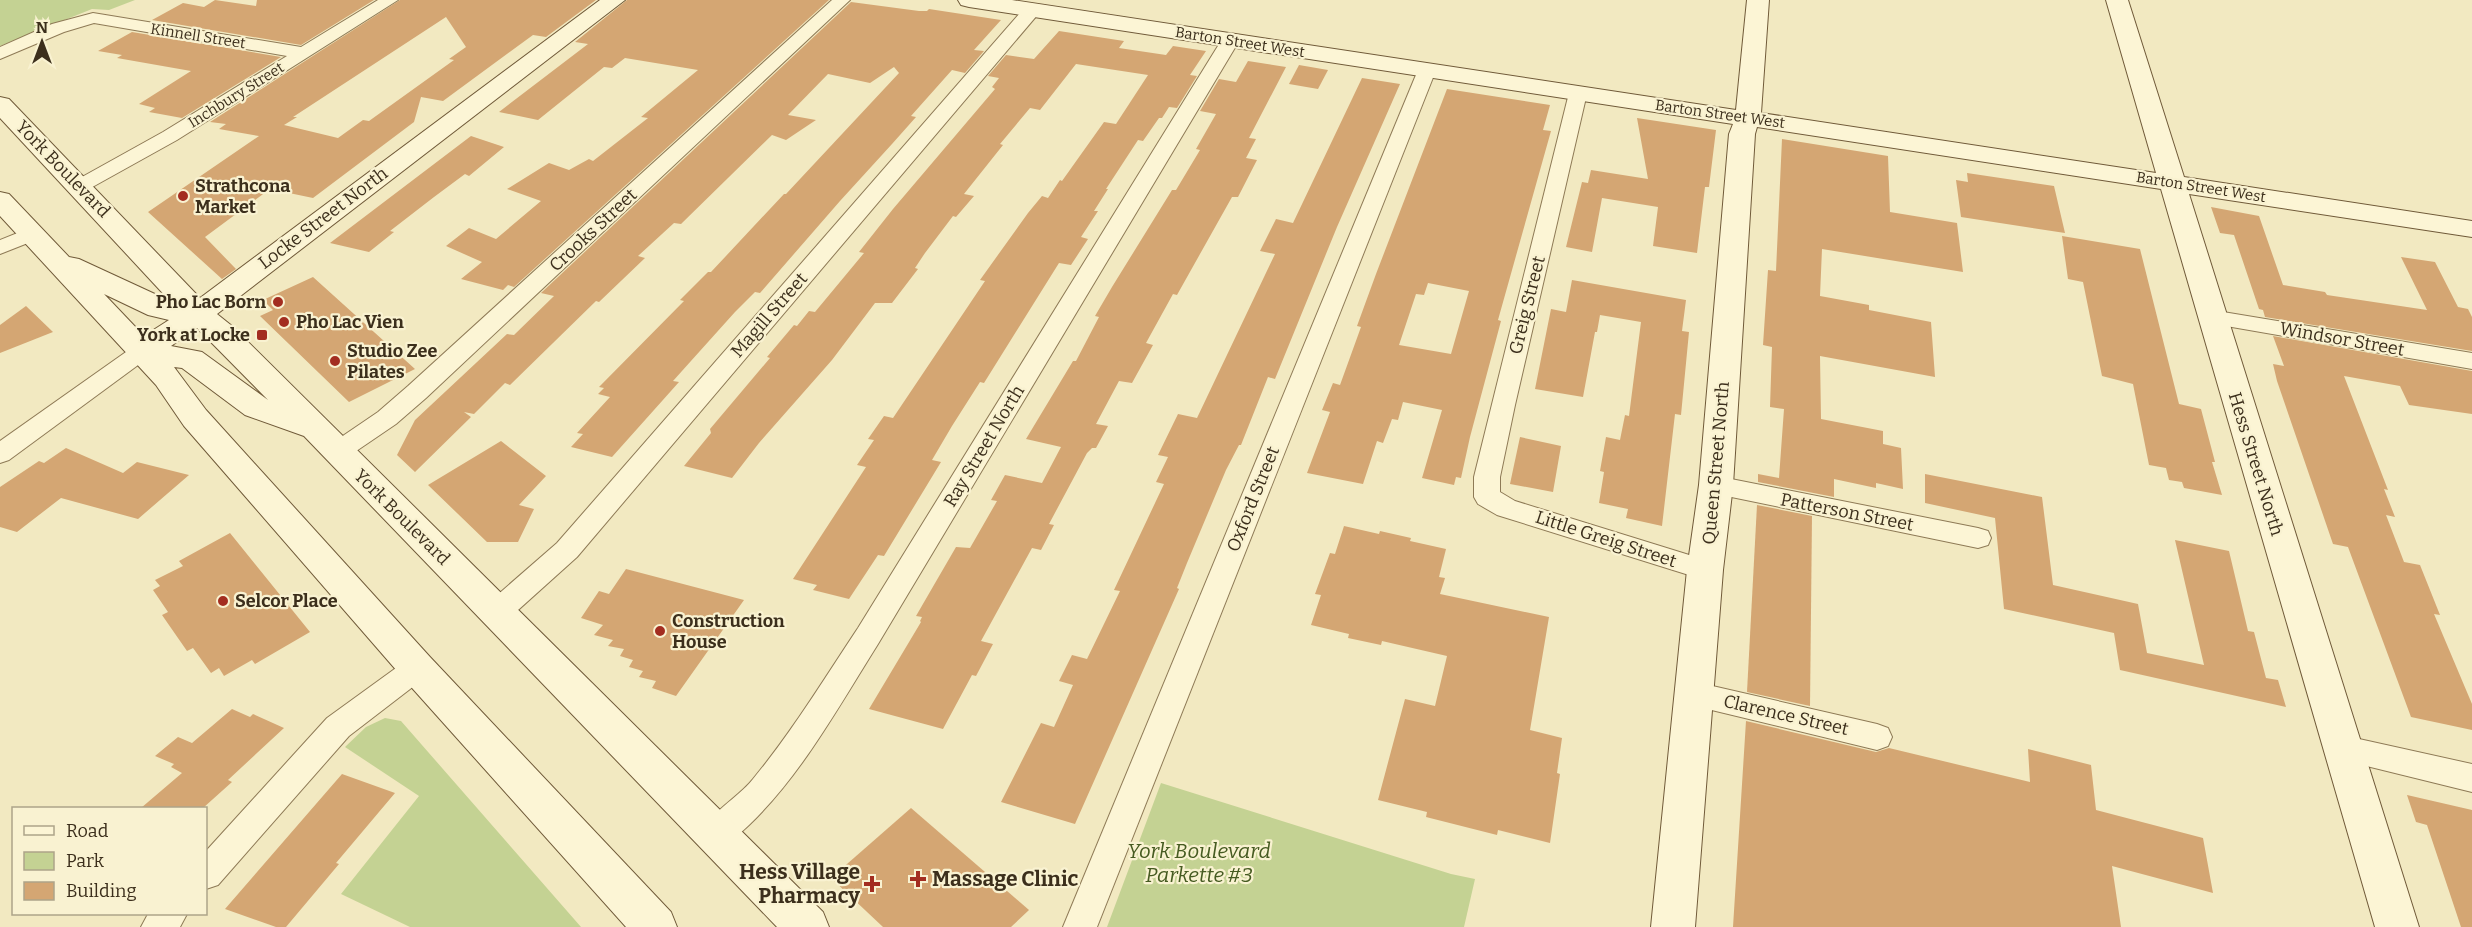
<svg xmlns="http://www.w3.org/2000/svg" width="2472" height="927" font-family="Bitter,serif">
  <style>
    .green { fill: #c4d293 }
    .building { fill: #d4a673; fill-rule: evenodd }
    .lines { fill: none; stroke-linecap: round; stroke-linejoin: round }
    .street-casing { stroke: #8e7a56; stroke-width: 2 }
    .secondary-casing { stroke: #705a39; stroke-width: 2 }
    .street { fill: #fcf5d5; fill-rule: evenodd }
    .secondary { fill: #fcf5d5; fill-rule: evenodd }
    .poi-dot { fill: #a32d20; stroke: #f9f2d1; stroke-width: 2 }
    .labels { text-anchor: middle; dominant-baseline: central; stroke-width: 4.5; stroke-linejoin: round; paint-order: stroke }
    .far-street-label { font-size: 15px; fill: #3c2f1c; stroke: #f9f2d1 }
    .street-label { font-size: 18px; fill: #3c2f1c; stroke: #f9f2d1 }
    .poi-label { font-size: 18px; font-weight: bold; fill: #3c2f1c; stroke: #f9f2d1; text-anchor: start }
    .near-park-label { font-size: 21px; font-style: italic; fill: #465b21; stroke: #f9f2d1 }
    .near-poi-label { font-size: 21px; font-weight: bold; fill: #3c2f1c; stroke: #f9f2d1; text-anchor: end }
  </style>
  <rect width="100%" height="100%" fill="#f2e9c1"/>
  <!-- green -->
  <g class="green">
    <polygon points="0,0 135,0 109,10 92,9 0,46"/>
    <polygon points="385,718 401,721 581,927 410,927 341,894 419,796 345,747 366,727"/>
    <polygon points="1161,783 1451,874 1475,879 1464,927 1107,927"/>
  </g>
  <!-- building -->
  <g class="building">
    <polygon points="215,0 256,6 257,0 374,0 301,45 152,20 183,3 204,7"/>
    <path d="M 400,0 L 596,0 L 546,37 L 533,35 L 443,101 L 421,97 L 414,122 L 313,198 L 270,189 L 205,237 L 236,269 L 222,279 L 148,212 L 259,136 L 219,129 L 226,124 L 210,122 ZM 446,17 L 466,47 L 449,59 L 454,60 L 369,121 L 363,120 L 338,138 L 284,125 L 297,117 L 293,117 Z"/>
    <polygon points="627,0 829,0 514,287 508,285 503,290 461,279 482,262 446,246 469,228 496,239 541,201 507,189 549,163 569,170 589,159 593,161 648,118 641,117 698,70 625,58 612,68 604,67 538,120 499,112 588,44 575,42"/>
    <polygon points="851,2 919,11 927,11 929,9 1001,20 974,50 984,51 965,73 952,70 911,116 916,117 892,144 840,201 760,293 755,292 735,312 673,381 679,382 612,457 571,447 583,434 577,433 610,397 598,394 604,388 599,387 684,301 680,300 708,272 711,272 784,194 786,194 899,73 894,67 870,83 828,74 788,115 816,120 786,140 772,135 681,224 674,223 638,256 645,258 599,302 596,301 510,385 505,383 474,414 464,412 471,417 415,472 397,455 415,420 507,334 514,335 554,296 541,293"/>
    <polygon points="1059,31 1124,41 1119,48 1166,55 1173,46 1206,51 1190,75 1197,76 1177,108 1169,107 1162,118 1159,118 1143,141 1138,140 1106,189 1108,189 1094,211 1098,211 1081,237 1088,239 1071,265 1059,263 984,383 980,382 952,426 932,460 941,462 884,556 878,555 849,599 813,590 817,585 793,579 866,467 857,465 874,440 868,439 884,416 893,418 985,281 980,280 1028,213 1042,196 1048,198 1060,180 1062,181 1104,122 1116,124 1148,75 1076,64 1040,110 1030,108 1000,144 1003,145 964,194 974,196 956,217 953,216 925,253 915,268 918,269 892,303 875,303 832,360 759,443 732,478 684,466 711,433 710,429 770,358 767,357 794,325 797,326 809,311 815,312 864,253 859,252 893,209 995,89 992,87 999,78 988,76 1006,55 1034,59"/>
    <polygon points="132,32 281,57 182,118 149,112 155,108 139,104 191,71 117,58 122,55 98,51"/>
    <polygon points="1248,61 1286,67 1249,138 1256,139 1246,158 1257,160 1238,197 1232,197 1177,295 1173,294 1146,343 1153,345 1132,383 1119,381 1096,424 1108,426 1096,448 1092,448 1087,453 1049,524 1054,525 1041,550 1032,548 981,641 993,644 976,676 972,675 943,729 869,709 921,622 920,621 922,617 916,616 938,578 956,547 970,548 997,501 991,500 1005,475 1042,483 1061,447 1026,439 1073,361 1076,361 1099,317 1095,316 1112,287 1172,190 1176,190 1200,150 1196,149 1216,114 1200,111 1219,79 1236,82"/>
    <polygon points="1299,65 1328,70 1318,89 1289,84"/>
    <polygon points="1362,78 1400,84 1337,227 1275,379 1268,377 1241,445 1239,445 1226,470 1187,563 1177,588 1179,589 1075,824 1001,802 1041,723 1054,727 1073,685 1059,681 1072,655 1087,659 1120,591 1114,590 1164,484 1156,482 1168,457 1158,455 1178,414 1197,418 1275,254 1260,251 1276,219 1293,223"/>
    <path d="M 1447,89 L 1550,105 L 1543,130 L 1551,131 L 1498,320 L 1501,321 L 1470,437 L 1461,478 L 1456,477 L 1454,485 L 1422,478 L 1442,410 L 1403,402 L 1398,420 L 1392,419 L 1383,443 L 1377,441 L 1363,484 L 1307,473 L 1330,412 L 1322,410 L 1333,383 L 1340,385 L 1361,327 L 1357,326 L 1376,274 ZM 1428,283 L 1469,291 L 1451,354 L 1399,345 L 1416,294 L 1424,295 Z"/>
    <polygon points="1637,118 1716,130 1709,187 1705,187 1697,253 1653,246 1658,207 1602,198 1592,252 1566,247 1582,182 1588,183 1591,170 1648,179"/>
    <polygon points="471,136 504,147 469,176 465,174 434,197 390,231 394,232 369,252 330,243"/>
    <polygon points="1782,139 1888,156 1890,212 1957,223 1963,272 1822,249 1820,296 1869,305 1869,310 1931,322 1935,377 1820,356 1821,419 1883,431 1883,444 1901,448 1903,489 1876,483 1876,488 1834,479 1834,497 1758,482 1758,474 1779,478 1784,409 1770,407 1772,347 1763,345 1768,270 1776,271"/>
    <polygon points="1967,173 2054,186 2065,233 1961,217 1956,180 1968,182"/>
    <polygon points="2211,207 2259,216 2283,285 2325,292 2327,295 2427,310 2401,257 2435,262 2458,307 2468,309 2472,317 2472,351 2265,317 2263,310 2259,309 2234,235 2220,233"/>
    <polygon points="2062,236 2140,249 2179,404 2201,409 2215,462 2212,462 2222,495 2184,488 2182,482 2169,480 2166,468 2149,465 2133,384 2102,376 2083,282 2068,279"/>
    <polygon points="313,277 415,369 349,402 260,316 273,310 263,300"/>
    <polygon points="1572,280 1686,300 1682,331 1689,332 1681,415 1675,414 1662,526 1626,518 1628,509 1599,503 1604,472 1600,471 1606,437 1620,440 1625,415 1629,416 1641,322 1600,315 1597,332 1595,332 1583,397 1535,389 1551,309 1566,312"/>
    <polygon points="26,306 53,332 0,353 0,325"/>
    <polygon points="2273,336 2472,371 2472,414 2409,405 2400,386 2344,376 2388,490 2384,489 2395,517 2386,515 2404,562 2420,565 2440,615 2434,614 2472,704 2472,730 2411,717 2348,547 2333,544 2277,381 2273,364 2284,366"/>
    <polygon points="1520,437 1561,446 1553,492 1510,484"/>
    <polygon points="501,441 546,476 519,505 534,509 518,542 487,542 428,485"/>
    <polygon points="66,448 123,473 137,462 189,475 138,519 61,498 17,532 0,527 0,487 39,461 44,463"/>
    <polygon points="1925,474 2042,497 2053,585 2138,604 2147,653 2204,665 2175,540 2229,551 2248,631 2254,632 2266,678 2278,680 2286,707 2120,670 2114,633 2004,609 1995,518 1925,503"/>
    <polygon points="1757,505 1812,516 1810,706 1747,692"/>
    <polygon points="1344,526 1379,534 1380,531 1411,538 1410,541 1446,549 1439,577 1445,578 1440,594 1549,617 1530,730 1562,738 1557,773 1560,774 1550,843 1498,830 1497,835 1426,817 1427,812 1378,800 1405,699 1435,706 1447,656 1382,641 1381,645 1348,638 1349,634 1311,625 1321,595 1315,594 1330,553 1335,554"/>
    <polygon points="230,533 310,632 255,664 252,660 224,676 219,668 211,673 193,648 187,651 162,615 168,612 153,590 160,586 155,580 183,566 179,561"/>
    <polygon points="626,569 744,600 676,696 652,688 656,681 639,677 643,671 629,667 633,660 620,656 624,649 608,646 613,640 594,635 603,625 581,618 599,591 609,594"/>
    <polygon points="232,709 250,717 253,714 284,728 228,780 232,782 203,808 141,808 182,773 171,767 174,764 155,756 178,737 192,743"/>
    <polygon points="1746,721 1876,752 1889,748 2030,782 2028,749 2091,765 2096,810 2203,838 2213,893 2112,866 2121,927 1733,927"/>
    <polygon points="342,774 395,793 336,863 339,864 286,927 276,927 225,909"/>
    <polygon points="2407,795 2472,810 2472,927 2461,927 2427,825 2416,822"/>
    <polygon points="911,808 1029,910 1011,927 883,927 831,878"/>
  </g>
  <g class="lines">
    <defs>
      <g id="street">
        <polygon points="378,0 398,0 177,140 87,190 73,190 70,186 73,182 163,132 287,56 94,23 64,32 0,59 0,47 52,24 93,13 301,47"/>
        <polygon points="832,0 850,0 426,398 396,424 346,458 337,461 328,458 324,452 328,446 378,412 408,386"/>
        <polygon points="1033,4 1039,5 1042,9 1039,13 577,557 507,620 497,623 487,620 483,612 487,604 557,543 1027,5"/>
        <path d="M 1230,36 L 1236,37 L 1239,41 L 878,644 C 839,706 802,774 749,825 C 738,835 730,844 716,850 L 705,845 L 700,835 C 711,811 737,799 753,779 C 792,732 824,679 858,628 L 1221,41 L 1224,37 Z"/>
        <polygon points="1427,65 1433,66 1436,70 1097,927 1063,927 1418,70 1421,66"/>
        <polygon points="1578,87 1585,89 1587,93 1515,405 1500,477 1500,492 1515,501 1715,563 1719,570 1715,577 1705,580 1497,515 1478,504 1474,497 1474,477 1569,93 1571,89"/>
        <polygon points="30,228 38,229 41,234 38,239 0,254 0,240"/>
        <polygon points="2211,310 2472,353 2472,369 2203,322 2200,317 2203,312"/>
        <polygon points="141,344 149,347 153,352 149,357 9,460 0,463 0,441 133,347"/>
        <polygon points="1716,476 1978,528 1988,531 1991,538 1988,545 1978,548 1707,492 1703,485 1707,478"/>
        <polygon points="417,656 427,660 432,668 427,676 349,736 218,885 206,889 206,851 327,718 407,660"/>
        <polygon points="1695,682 1877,724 1888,728 1892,737 1888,746 1877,750 1695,706 1684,703 1680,694 1684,685"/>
        <polygon points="2341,735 2472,764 2472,792 2330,757 2326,748 2330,739"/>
        <polygon points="148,914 187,914 180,927 141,927"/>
      </g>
      <g id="secondary">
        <path d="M 600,0 L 625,0 L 217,314 L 232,326 L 823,912 L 829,927 L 777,927 L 304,436 L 245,415 L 182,368 L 174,367 L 206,410 L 430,657 L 671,912 L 677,927 L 626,927 L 404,679 L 184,426 L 156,385 L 0,216 L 0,192 L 9,194 L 69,257 L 79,259 L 170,301 L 0,118 L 0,97 L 9,99 L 200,298 ZM 104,294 L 148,315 L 169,320 L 144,336 ZM 197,328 L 268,400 L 202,352 L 171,346 Z"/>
        <polygon points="958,0 1012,0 1736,110 1747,0 1769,0 1761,113 2156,173 2106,0 2128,0 2184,177 2472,221 2472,237 2189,194 2419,927 2375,927 2161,189 1757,127 1755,134 1733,485 1723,570 1695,927 1651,927 1687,570 1699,485 1729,134 1733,124 969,7 961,5"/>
      </g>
    </defs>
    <!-- street casing -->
    <use href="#street" class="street-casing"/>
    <!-- secondary casing -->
    <use href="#secondary" class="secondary-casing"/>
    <!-- street -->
    <use href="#street" class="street"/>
    <!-- secondary -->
    <use href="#secondary" class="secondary"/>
  </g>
  <!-- markers -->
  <g class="poi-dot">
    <circle cx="183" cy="196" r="6"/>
    <circle cx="278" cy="302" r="6"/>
    <circle cx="284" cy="322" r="6"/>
    <rect x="256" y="329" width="12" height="12" rx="3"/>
    <circle cx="335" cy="361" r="6"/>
    <circle cx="223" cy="601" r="6"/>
    <circle cx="660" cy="631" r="6"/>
    <path d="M915 870h6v6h6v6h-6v6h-6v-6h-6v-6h6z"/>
    <path d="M869 875h6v6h6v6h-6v6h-6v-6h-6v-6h6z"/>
  </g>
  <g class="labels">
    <!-- far-street labels -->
    <g class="far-street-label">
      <text transform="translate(198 36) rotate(9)">Kinnell Street</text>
      <text transform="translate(1240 42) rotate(9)">Barton Street West</text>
      <text transform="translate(236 95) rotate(-32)">Inchbury Street</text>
      <text transform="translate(1720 114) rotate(8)">Barton Street West</text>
      <text transform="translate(2201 187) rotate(9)">Barton Street West</text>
    </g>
    <!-- street labels -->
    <g class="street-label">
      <text transform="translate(63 169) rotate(46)">York Boulevard</text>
      <text transform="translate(323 218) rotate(-37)">Locke Street North</text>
      <text transform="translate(593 230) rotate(-43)">Crooks Street</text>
      <text transform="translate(1527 305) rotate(-76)">Greig Street</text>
      <text transform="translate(769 315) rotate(-49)">Magill Street</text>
      <text transform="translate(2342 339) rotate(10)">Windsor Street</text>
      <text transform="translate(984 446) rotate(-59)">Ray Street North</text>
      <text transform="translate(1716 463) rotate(-85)">Queen Street North</text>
      <text transform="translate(2256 464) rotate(73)">Hess Street North</text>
      <text transform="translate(1253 499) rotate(-68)">Oxford Street</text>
      <text transform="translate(1847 512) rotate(11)">Patterson Street</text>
      <text transform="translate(402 517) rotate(45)">York Boulevard</text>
      <text transform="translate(1606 539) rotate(18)">Little Greig Street</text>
      <text transform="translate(1786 715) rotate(13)">Clarence Street</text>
    </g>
    <!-- poi labels -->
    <g class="poi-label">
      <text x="195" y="186">Strathcona<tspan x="195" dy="21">Market</tspan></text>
      <text x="266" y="302" text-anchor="end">Pho Lac Born</text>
      <text x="296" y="322">Pho Lac Vien</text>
      <text x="250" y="335" text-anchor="end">York at Locke</text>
      <text x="347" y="351">Studio Zee<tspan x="347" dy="21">Pilates</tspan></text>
      <text x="235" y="601">Selcor Place</text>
      <text x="672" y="621">Construction<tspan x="672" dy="21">House</tspan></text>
    </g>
    <!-- near-park labels -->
    <g class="near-park-label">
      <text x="1199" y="851">York Boulevard<tspan x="1199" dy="24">Parkette #3</tspan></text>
    </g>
    <!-- near-poi labels -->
    <g class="near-poi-label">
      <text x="860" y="872">Hess Village<tspan x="860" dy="24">Pharmacy</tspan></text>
      <text x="932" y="879" text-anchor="start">Massage Clinic</text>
    </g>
  </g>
  <!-- legend -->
  <rect x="12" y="807" width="195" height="108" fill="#f9f2d1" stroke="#ada489" stroke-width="1.5"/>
  <rect x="24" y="826" width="30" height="9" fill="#fcf5d5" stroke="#ada489" stroke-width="1.5"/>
  <text x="66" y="837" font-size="18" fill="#3c2f1c">Road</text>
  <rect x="24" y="852" width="30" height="18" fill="#c4d293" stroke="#ada489" stroke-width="1.5"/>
  <text x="66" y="867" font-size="18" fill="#3c2f1c">Park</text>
  <rect x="24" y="882" width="30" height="18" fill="#d4a673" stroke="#ada489" stroke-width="1.5"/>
  <text x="66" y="897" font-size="18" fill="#3c2f1c">Building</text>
  <!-- north arrow -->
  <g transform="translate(42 42)" stroke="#f9f2d1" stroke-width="4.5" paint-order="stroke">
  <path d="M0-4.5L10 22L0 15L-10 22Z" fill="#3c2f1c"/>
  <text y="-9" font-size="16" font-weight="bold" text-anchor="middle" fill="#3c2f1c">N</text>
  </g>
</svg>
